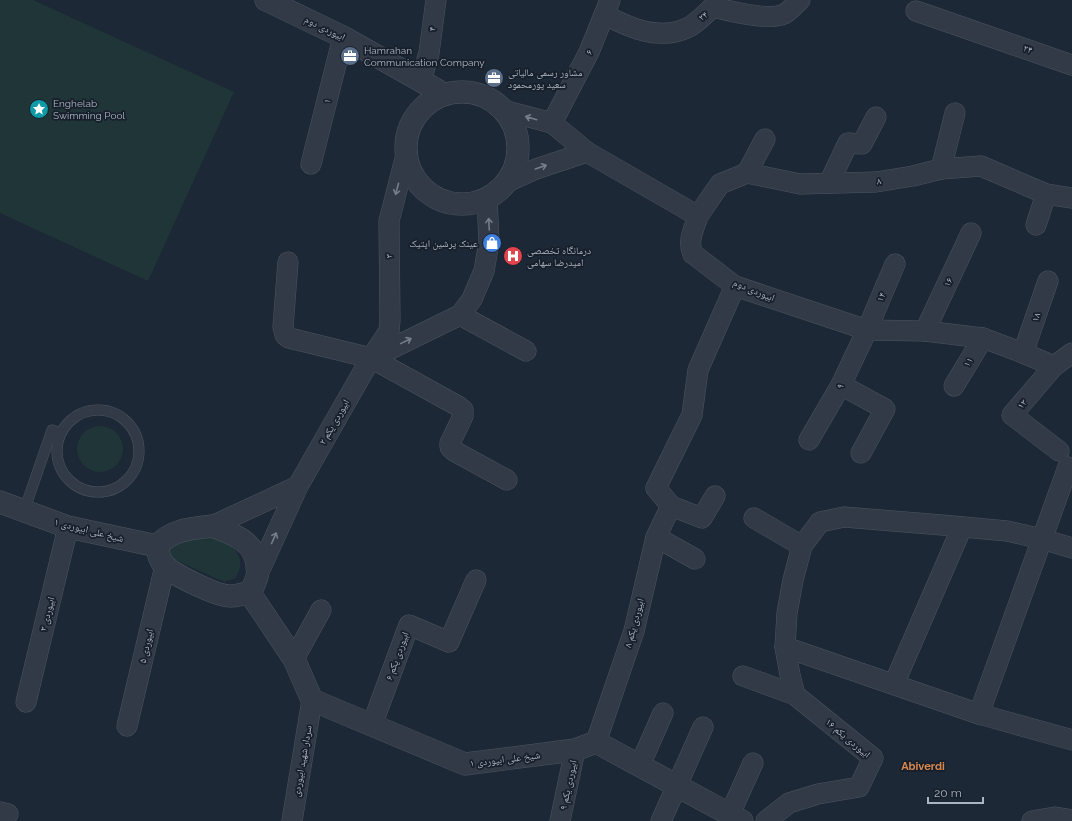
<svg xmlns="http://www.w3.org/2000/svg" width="1072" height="821" font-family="Raleway,'Noto Naskh Arabic',sans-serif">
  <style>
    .green { fill: #1f3537 }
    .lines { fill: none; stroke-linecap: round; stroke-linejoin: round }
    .service-casing { stroke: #4b5561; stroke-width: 11 }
    .minor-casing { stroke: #4b5561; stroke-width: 21 }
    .tertiary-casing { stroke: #4b5561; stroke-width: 23 }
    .service { stroke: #313a46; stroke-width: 10 }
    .minor { stroke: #313a46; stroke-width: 20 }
    .tertiary { stroke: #313a46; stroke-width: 22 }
    .oneway { stroke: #747e8b }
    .labels { text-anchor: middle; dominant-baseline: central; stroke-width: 3.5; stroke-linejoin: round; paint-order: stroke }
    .street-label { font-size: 10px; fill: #aab5c4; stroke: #171f2a }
    .poi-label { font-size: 10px; fill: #aab5c4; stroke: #171f2a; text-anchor: start }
    .neighbourhood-label { font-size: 11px; font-weight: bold; fill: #d88851; stroke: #171f2a }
  </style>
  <rect width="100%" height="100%" fill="#1d2836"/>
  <!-- green -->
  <g class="green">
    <polygon points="0,0 33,0 234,92 148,281 0,213"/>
    <circle cx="100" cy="449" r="23"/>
    <polygon points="212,537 233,546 240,559 240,568 236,578 224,582 169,557 166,551 183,539"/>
  </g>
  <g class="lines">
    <defs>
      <g id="service">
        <circle cx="98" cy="451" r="41"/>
        <polyline points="24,511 52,430 60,433"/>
      </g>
      <g id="minor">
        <polyline points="916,11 1072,65"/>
        <path d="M 605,15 C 630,28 659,41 687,28 C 696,24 705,14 713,7 C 729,11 769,21 784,14 C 790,11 795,4 800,0"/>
        <polyline points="421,81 429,53 436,0"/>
        <path d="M 503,110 L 552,123 L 587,152 L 698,216 C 694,229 687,241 693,254 L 735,286 L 867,330 L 925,331 L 983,338 L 1023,353 L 1054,366 L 1072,353"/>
        <polyline points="552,123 589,52 610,0"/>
        <polyline points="311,164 343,37"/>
        <polyline points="941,169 955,113"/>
        <polyline points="747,173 765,139"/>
        <polyline points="505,183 536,169 587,152"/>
        <polyline points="829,183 848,143 862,144 876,117"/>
        <polyline points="698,216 720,184 747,173 800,184 876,182 913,176 941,169 981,166 1046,194 1072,198"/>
        <polyline points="1036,225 1046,194"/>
        <polyline points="288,262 283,327 285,335 289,338 371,358 458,406 463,410 463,416 450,443 450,447 454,451 507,480"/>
        <polyline points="460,315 526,351"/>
        <polyline points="925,331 971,233"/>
        <polyline points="1023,353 1048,281"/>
        <polyline points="372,358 460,315 472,299 484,271 489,242 487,198"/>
        <polyline points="1054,366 1012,415 1059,451"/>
        <polyline points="841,385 885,409 861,453"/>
        <polyline points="954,386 983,338"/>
        <polyline points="809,440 841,385 867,330 895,264"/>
        <polyline points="715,496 702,518 671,506 656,488 692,415 698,370 735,286"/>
        <polyline points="754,518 802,546"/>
        <polyline points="212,526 298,486"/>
        <polyline points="656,537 695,559"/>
        <polyline points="258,574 298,486 371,358 389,331 390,320 389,221 407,151"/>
        <polyline points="785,647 979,714 1072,740"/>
        <polyline points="294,659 321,610"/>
        <polyline points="743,676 795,695"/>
        <polyline points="894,684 962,527"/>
        <polyline points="26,702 68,527"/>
        <polyline points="979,714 1068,467"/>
        <polyline points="372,725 409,625 449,642 476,580"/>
        <polyline points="127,726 165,566"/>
        <polyline points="596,742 634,631 656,537 671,506"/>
        <polyline points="640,765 663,713"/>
        <polyline points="0,812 8,814"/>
        <polyline points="730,814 753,763"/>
        <polyline points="292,821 312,700"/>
        <polyline points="560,821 575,750"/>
        <polyline points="661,821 703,727"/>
        <polyline points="766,821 789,803 818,794 859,787 873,758 795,695 790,675 785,647 787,613 793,580 802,546 820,522 844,517 942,525 1007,531 1042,539 1072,548"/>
        <polyline points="1032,821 1055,817 1072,820"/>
      </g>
      <g id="tertiary">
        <polyline points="266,0 343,37 437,90"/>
        <circle cx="462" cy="148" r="56"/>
        <polyline points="0,502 68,527 157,546"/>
        <path d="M 212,526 C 231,533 255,541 257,565 C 257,569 258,573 257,577 C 255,582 253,590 248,592 C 244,594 235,596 230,596 C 217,596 174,575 165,566 C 159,560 158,553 157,546 C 172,529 190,529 212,526 Z"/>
        <polyline points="249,592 294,659 312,700 465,764 575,750 596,742 742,821"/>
      </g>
    </defs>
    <!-- service casing -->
    <use href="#service" class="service-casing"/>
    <!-- minor casing -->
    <use href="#minor" class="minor-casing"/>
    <!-- tertiary casing -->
    <use href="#tertiary" class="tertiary-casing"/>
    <!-- service -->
    <use href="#service" class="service"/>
    <!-- minor -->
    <use href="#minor" class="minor"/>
    <!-- tertiary -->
    <use href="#tertiary" class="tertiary"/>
  </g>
  <!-- one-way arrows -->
  <defs><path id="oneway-shaft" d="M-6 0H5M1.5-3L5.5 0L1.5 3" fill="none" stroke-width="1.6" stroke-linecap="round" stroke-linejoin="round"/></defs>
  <g class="oneway">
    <use href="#oneway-shaft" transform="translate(531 118) rotate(-164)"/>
    <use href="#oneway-shaft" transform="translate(541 167) rotate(-19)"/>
    <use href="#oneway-shaft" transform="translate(397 189) rotate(105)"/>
    <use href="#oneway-shaft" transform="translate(489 224) rotate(-93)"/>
    <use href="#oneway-shaft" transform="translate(406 341) rotate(-26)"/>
    <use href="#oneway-shaft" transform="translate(274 538) rotate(-66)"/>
  </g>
  <!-- icons -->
  <defs>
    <symbol id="office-disc" viewBox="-11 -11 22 22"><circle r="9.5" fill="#5c6f8a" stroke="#171f2a"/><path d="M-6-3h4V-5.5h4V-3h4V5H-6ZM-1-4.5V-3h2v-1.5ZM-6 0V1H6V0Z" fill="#fff"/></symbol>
    <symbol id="sight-disc" viewBox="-11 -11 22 22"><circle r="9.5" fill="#0f9aa8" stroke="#171f2a"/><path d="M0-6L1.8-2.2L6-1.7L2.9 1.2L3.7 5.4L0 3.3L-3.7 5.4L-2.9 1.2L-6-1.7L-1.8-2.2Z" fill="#fff"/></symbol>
    <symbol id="shop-disc" viewBox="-11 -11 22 22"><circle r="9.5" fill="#3f7fe0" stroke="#171f2a"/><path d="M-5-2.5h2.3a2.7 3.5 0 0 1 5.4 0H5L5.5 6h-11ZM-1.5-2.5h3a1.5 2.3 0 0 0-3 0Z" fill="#fff"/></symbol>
    <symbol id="hospital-disc" viewBox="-11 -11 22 22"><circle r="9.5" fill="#e0444e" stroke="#171f2a"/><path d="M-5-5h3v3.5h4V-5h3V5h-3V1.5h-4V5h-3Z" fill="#fff"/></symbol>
  </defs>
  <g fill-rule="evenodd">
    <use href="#office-disc" x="339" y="45" width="22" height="22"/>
    <use href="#office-disc" x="483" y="67" width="22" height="22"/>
    <use href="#sight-disc" x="28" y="98" width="22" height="22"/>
    <use href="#shop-disc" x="481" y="232" width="22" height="22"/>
    <use href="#hospital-disc" x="502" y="245" width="22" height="22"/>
  </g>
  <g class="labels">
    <!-- street labels -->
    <g class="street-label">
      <text transform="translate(703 16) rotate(-39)">۲۴</text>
      <text transform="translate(325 28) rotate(26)">ابیوردی دوم</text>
      <text transform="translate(432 29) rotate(-82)">۴</text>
      <text transform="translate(1028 49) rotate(19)">۲۴</text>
      <text transform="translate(589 52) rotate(-65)">۶</text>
      <text transform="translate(327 101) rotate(-76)">۱</text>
      <text transform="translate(879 181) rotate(-8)">۸</text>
      <text transform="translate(389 256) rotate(-91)">۳</text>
      <text transform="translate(948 282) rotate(-65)">۱۶</text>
      <text transform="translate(754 290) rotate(22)">ابیوردی دوم</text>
      <text transform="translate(881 297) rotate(-67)">۱۴</text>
      <text transform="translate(1036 317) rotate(-71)">۱۸</text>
      <text transform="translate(968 362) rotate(-58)">۱۱</text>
      <text transform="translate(840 386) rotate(-62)">۹</text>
      <text transform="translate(1022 404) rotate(-49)">۱۳</text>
      <text transform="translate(334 422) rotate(-60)">۲ ابیوردی یکم</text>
      <text transform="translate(89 530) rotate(14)">شیخ علی ابیوردی ۱</text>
      <text transform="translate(47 614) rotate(-76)">۳ ابیوردی</text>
      <text transform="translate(634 623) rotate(-75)">۸ ابیوردی یکم</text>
      <text transform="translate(146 646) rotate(-77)">۵ ابیوردی</text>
      <text transform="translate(397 656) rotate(-70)">۶ ابیوردی یکم</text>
      <text transform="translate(848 738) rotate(40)">۱۶ ابیوردی یکم</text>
      <text transform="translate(505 759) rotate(-7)">شیخ علی ابیوردی ۱</text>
      <text transform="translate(302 761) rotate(-80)">سردار شهید ابیوردی</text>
      <text transform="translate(568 785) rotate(-78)">۹ ابیوردی یکم</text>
    </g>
    <!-- poi labels -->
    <g class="poi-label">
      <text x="364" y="50">Hamrahan<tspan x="364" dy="12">Communication Company</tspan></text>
      <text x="508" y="72">مشاور رسمی مالیاتی<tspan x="508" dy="12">سعید پورمحمود</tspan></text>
      <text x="53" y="103">Enghelab<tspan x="53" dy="12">Swimming Pool</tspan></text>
      <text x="478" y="243" text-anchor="end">عینک پرشین اپتیک</text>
      <text x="527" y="250">درمانگاه تخصصی<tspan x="527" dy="12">امیدرضا سهامی</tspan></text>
    </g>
    <!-- neighbourhood labels -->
    <g class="neighbourhood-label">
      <text x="923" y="766">Abiverdi</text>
    </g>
  </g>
  <!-- scale -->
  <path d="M928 797v6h55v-6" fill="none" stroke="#aab5c4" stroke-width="2"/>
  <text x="934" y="797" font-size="12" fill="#aab5c4" stroke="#171f2a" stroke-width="3" paint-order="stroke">20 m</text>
</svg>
